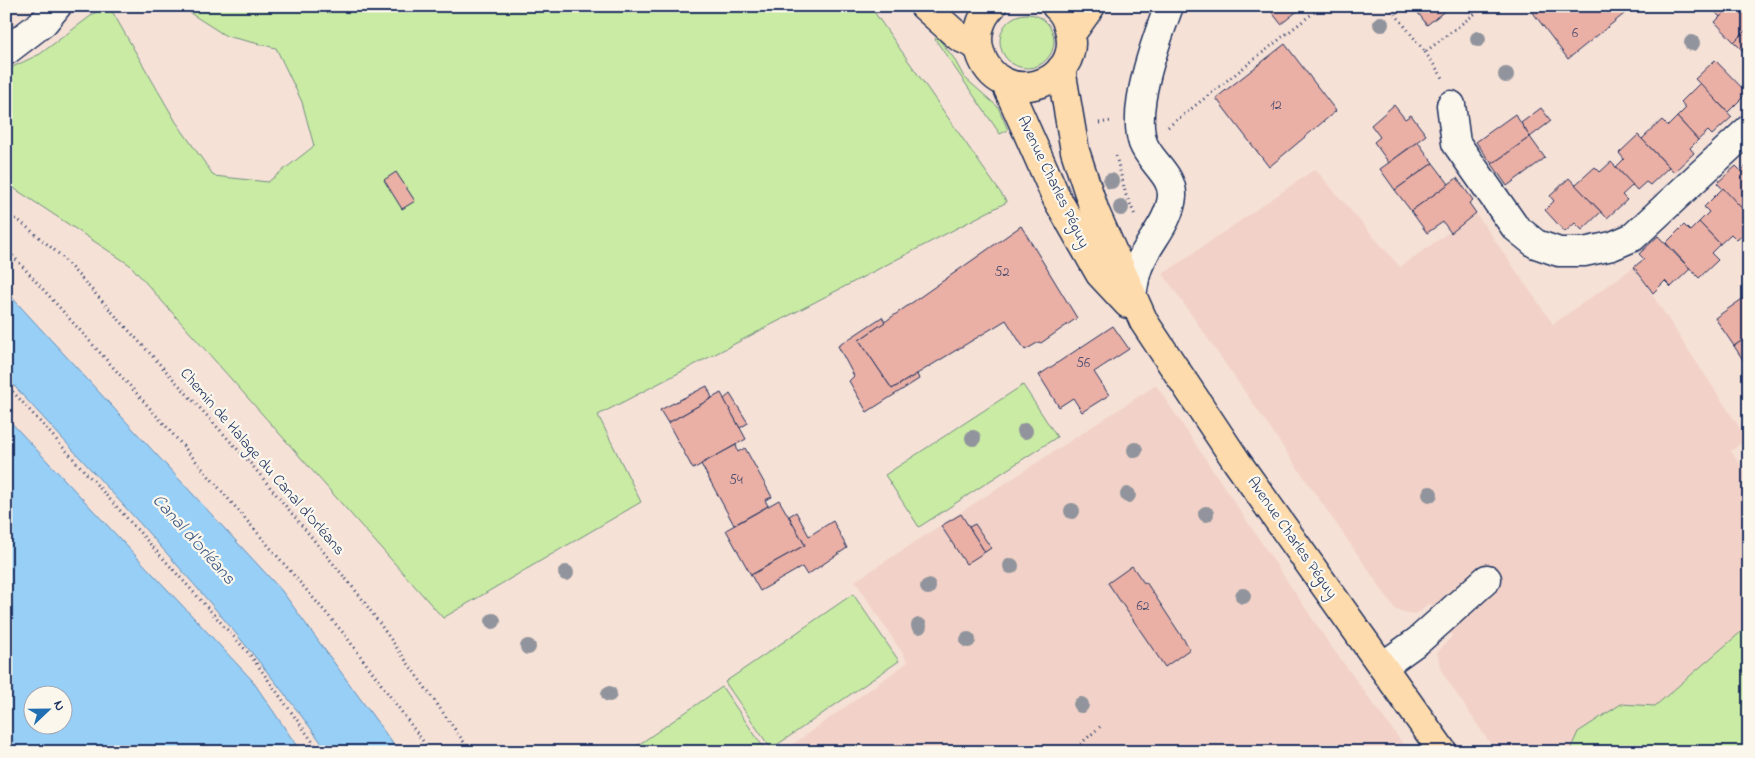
<svg xmlns="http://www.w3.org/2000/svg" width="1755" height="758" font-family="'Indie Flower',sans-serif">
  <style>
    .built { fill: #f2d2c8 }
    .green { fill: #c9eba3; stroke: #728d80 }
    .water { fill: #97cff6; stroke: #658fb9; fill-rule: evenodd }
    .building { fill: #eaafa5; stroke: #1b2f5e }
    .lines { fill: none; stroke-linecap: round; stroke-linejoin: round }
    .minor-casing { stroke: #1b2f5e; stroke-width: 31 }
    .major-casing { stroke: #1b2f5e; stroke-width: 31 }
    .path { stroke: #1b2f5e; stroke-width: 3; stroke-dasharray: 1 4; stroke-linecap: butt }
    .minor { stroke: #fbf7ec; stroke-width: 28 }
    .major { stroke: #fedbac; stroke-width: 28 }
    .tree { fill: #91949c }
    .labels { text-anchor: middle; dominant-baseline: central; stroke-width: 4.5; stroke-linejoin: round; paint-order: stroke }
    .number-label { font-size: 14px; fill: #4f4f70 }
    .street-label { font-size: 16px; fill: #1b2f5e; stroke: #fbf7ec }
    .water-label { font-size: 18px; font-style: italic; fill: #3a5784; stroke: #fbf7ec }
  </style>
  <rect width="100%" height="100%" fill="#f6e1d7"/>
  <filter id="ink" filterUnits="userSpaceOnUse"><feTurbulence type="fractalNoise" baseFrequency=".02" numOctaves="2"/><feDisplacementMap in="SourceGraphic" scale="10" xChannelSelector="R" yChannelSelector="G"/><feConvolveMatrix kernelMatrix="1 2 1 2 8 2 1 2 1" color-interpolation-filters="sRGB"/></filter>
  <g filter="url(#ink)">
    <!-- built -->
    <g class="built">
      <polygon points="1315,169 1400,267 1476,213 1553,324 1634,267 1747,439 1731,451 1749,477 1749,752 1496,752 1443,674 1437,653 1452,636 1429,603 1421,611 1413,614 1396,610 1163,274"/>
      <polygon points="1156,385 1328,642 1409,752 782,752 908,662 855,581"/>
    </g>
    <!-- green -->
    <g class="green">
      <polygon points="104,6 109,6 176,122 214,176 268,182 314,146 302,102 276,48 226,36 179,6 870,6 1007,202 598,415 641,502 443,618 130,265 6,183 6,70 40,54"/>
      <circle cx="1027" cy="41" r="27"/>
      <polygon points="937,37 953,57 964,77 998,107 1008,130 1000,134 935,39"/>
      <polygon points="1023,385 1057,437 919,527 885,475"/>
      <polygon points="853,594 899,661 771,749 725,682"/>
      <polygon points="1749,625 1749,752 1569,752 1578,732 1621,704 1655,706"/>
      <polygon points="722,687 766,751 764,752 628,752"/>
    </g>
    <!-- water -->
    <g class="water">
      <path d="M 6,291 L 282,591 L 399,752 L 328,752 C 232,618 117,499 6,377 Z"/>
      <path d="M 6,417 L 252,680 L 301,752 L 6,752 ZM 32,696 L 62,696 L 62,726 L 32,726 Z"/>
    </g>
    <!-- building -->
    <g class="building">
      <polygon points="1267,6 1304,6 1281,24"/>
      <polygon points="1413,6 1451,6 1427,25"/>
      <polygon points="1528,6 1634,6 1568,59"/>
      <polygon points="1710,6 1731,6 1720,17"/>
      <polygon points="1731,6 1749,6 1749,27 1734,42 1715,22"/>
      <polygon points="1749,27 1749,57 1734,42"/>
      <polygon points="1285,44 1336,111 1269,167 1216,98"/>
      <polygon points="1715,60 1747,93 1728,112 1695,79"/>
      <polygon points="1700,83 1732,117 1712,135 1708,131 1698,140 1677,117 1686,108 1681,102"/>
      <polygon points="1394,105 1405,119 1411,115 1426,135 1389,163 1374,142 1380,137 1371,125"/>
      <polygon points="1541,108 1551,121 1530,137 1521,123"/>
      <polygon points="1515,114 1530,137 1492,164 1476,142"/>
      <polygon points="1677,117 1698,140 1690,148 1694,153 1674,172 1642,139 1662,120 1668,126"/>
      <polygon points="1638,135 1669,167 1650,185 1646,182 1637,190 1616,167 1624,159 1619,153"/>
      <polygon points="1530,137 1545,158 1507,186 1492,164"/>
      <polygon points="1418,142 1433,163 1395,190 1380,169"/>
      <polygon points="1611,162 1633,185 1622,195 1627,200 1607,218 1575,185 1595,167 1600,172"/>
      <polygon points="1433,163 1449,184 1411,211 1395,190"/>
      <polygon points="1749,163 1749,216 1717,183 1736,166 1741,171"/>
      <polygon points="396,172 415,201 402,209 384,180"/>
      <polygon points="1457,178 1473,200 1469,203 1476,213 1451,233 1443,222 1427,233 1411,211"/>
      <polygon points="1569,178 1601,212 1582,230 1575,223 1565,232 1545,210 1554,201 1550,196"/>
      <polygon points="1723,188 1749,216 1749,229 1737,240 1731,234 1720,244 1699,222 1709,212 1704,207"/>
      <polygon points="1699,222 1720,244 1711,253 1718,260 1699,278 1666,243 1684,225 1690,231"/>
      <polygon points="1021,226 1077,318 1041,343 1039,342 1025,350 1006,320 892,389 859,340"/>
      <polygon points="1658,236 1690,269 1671,287 1665,281 1653,293 1634,267 1644,259 1639,254"/>
      <polygon points="1748,295 1749,336 1734,346 1715,318"/>
      <polygon points="882,317 885,322 859,340 892,389 917,374 919,379 867,412 849,381 854,376 838,346"/>
      <polygon points="1113,326 1129,349 1094,372 1109,395 1082,412 1073,398 1059,407 1039,375"/>
      <polygon points="1749,336 1749,369 1734,346"/>
      <polygon points="707,386 712,398 668,423 660,410"/>
      <polygon points="721,393 746,439 693,469 668,423"/>
      <polygon points="730,394 748,423 740,428 724,399"/>
      <polygon points="736,445 738,452 745,448 772,497 765,500 768,506 734,525 701,464"/>
      <polygon points="779,500 805,545 751,575 726,530"/>
      <polygon points="796,512 809,536 833,521 847,548 807,575 802,567 760,591 751,575 805,545 789,516"/>
      <polygon points="961,514 985,552 966,564 941,526"/>
      <polygon points="975,524 991,548 985,552 969,527"/>
      <polygon points="1132,566 1144,583 1146,582 1190,649 1165,667 1108,583"/>
    </g>
    <g class="lines">
      <defs>
        <g id="minor">
          <polyline points="6,51 44,22 57,6"/>
          <polyline points="1451,105 1456,143 1515,227 1536,244 1559,252 1584,252 1612,246 1633,237 1749,129"/>
          <path d="M 1132,295 C 1134,285 1135,274 1139,265 C 1148,242 1170,222 1172,196 C 1173,175 1150,162 1143,143 C 1131,107 1156,41 1169,6"/>
          <polyline points="1383,666 1419,640 1487,579"/>
        </g>
        <g id="major">
          <polyline points="924,6 959,37 978,46"/>
          <path d="M 992,6 C 980,18 975,36 980,52 C 998,112 1085,86 1069,29 C 1067,20 1063,12 1056,6"/>
          <polyline points="1071,34 1091,6"/>
          <polyline points="1061,69 1075,151 1095,212 1144,322 1237,462 1443,752"/>
          <polyline points="1006,84 1057,199 1100,274 1128,304"/>
        </g>
      </defs>
      <!-- minor casing -->
      <use href="#minor" class="minor-casing"/>
      <!-- major casing -->
      <use href="#major" class="major-casing"/>
      <!-- path -->
      <g class="path">
        <polyline points="1389,6 1425,52 1485,6"/>
        <polyline points="1425,52 1443,78"/>
        <polyline points="1099,123 1111,121"/>
        <polyline points="1168,127 1322,6"/>
        <polyline points="1116,156 1126,195 1135,215"/>
        <polyline points="6,215 17,219 59,254 251,464 360,596 471,752"/>
        <polyline points="6,248 165,425 345,635 431,752"/>
        <polyline points="6,384 251,656 320,752"/>
        <polyline points="1075,752 1077,747 1102,725"/>
      </g>
      <!-- minor -->
      <use href="#minor" class="minor"/>
      <!-- major -->
      <use href="#major" class="major"/>
    </g>
    <!-- trees -->
    <g class="tree">
      <circle cx="1381" cy="24" r="8"/>
      <circle cx="1478" cy="39" r="8"/>
      <circle cx="1692" cy="43" r="8"/>
      <circle cx="1506" cy="75" r="8"/>
      <circle cx="1111" cy="181" r="8"/>
      <circle cx="1121" cy="208" r="8"/>
      <circle cx="1025" cy="431" r="8"/>
      <circle cx="973" cy="438" r="8"/>
      <circle cx="1135" cy="450" r="8"/>
      <circle cx="1430" cy="494" r="8"/>
      <circle cx="1128" cy="495" r="8"/>
      <circle cx="1072" cy="511" r="8"/>
      <circle cx="1206" cy="514" r="8"/>
      <circle cx="1011" cy="566" r="8"/>
      <circle cx="566" cy="573" r="8"/>
      <circle cx="928" cy="587" r="8"/>
      <circle cx="1243" cy="596" r="8"/>
      <circle cx="493" cy="621" r="8"/>
      <circle cx="919" cy="626" r="8"/>
      <circle cx="968" cy="640" r="8"/>
      <circle cx="528" cy="647" r="8"/>
      <circle cx="609" cy="694" r="8"/>
      <circle cx="1081" cy="705" r="8"/>
    </g>
  </g>
  <g class="labels">
    <!-- number labels -->
    <g class="number-label">
      <text x="1575" y="33">6</text>
      <text x="1276" y="105">12</text>
      <text x="1002" y="272">52</text>
      <text x="1083" y="363">56</text>
      <text x="736" y="480">54</text>
      <text x="1143" y="606">62</text>
    </g>
    <!-- street labels -->
    <g class="street-label">
      <text transform="translate(1053 182) rotate(64)">Avenue Charles Péguy</text>
      <text transform="translate(262 462) rotate(49)">Chemin de Halage du Canal d'Orléans</text>
      <text transform="translate(1292 538) rotate(55)">Avenue Charles Péguy</text>
    </g>
    <!-- water labels -->
    <g class="water-label">
      <text transform="translate(193 540) rotate(48)">Canal d'Orléans</text>
    </g>
  </g>
  <!-- margin -->
  <rect width="1755" height="758" fill="none" stroke="#fbf7ec" stroke-width="25"/>
  <rect x="12" y="12" width="1730" height="733" fill="none" stroke="#1b2f5e" stroke-width="2" filter="url(#ink)"/>
  <!-- north arrow -->
  <g transform="translate(48 710) rotate(68)"><circle r="24" fill="#fbf7ec" stroke="#a1a7b3"/>
  <path d="M0-4L9 19L0 12L-9 19Z" fill="#1f6fb2"/>
  <text y="-8" font-size="14" font-weight="bold" text-anchor="middle" fill="#1b2f5e">N</text>
  </g>
</svg>
